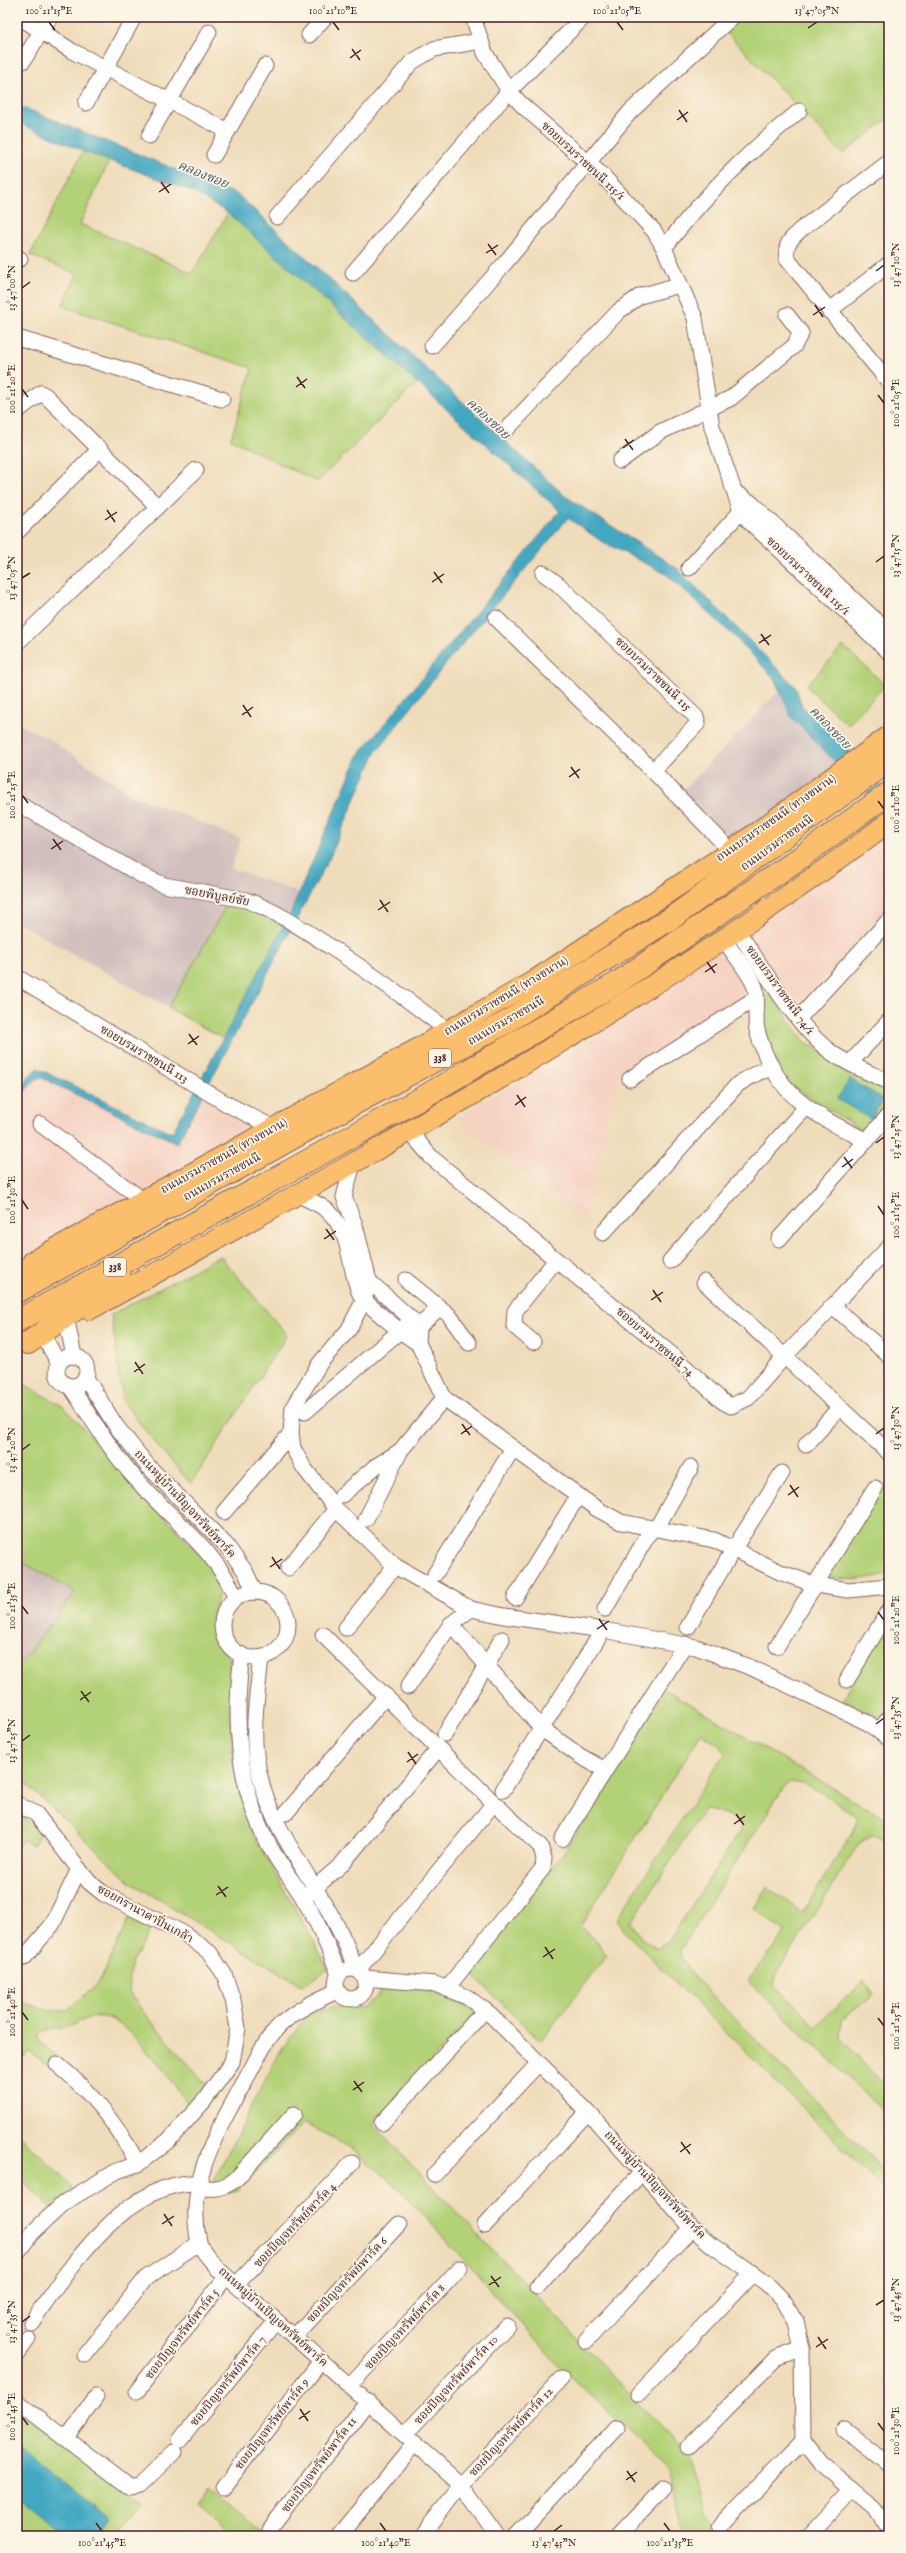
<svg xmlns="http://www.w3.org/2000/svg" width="906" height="2553" font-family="'IM FELL English','Noto Serif Thai',serif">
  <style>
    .built { fill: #f5d2c2 }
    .industrial { fill: #d1bfbd }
    .green { fill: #b3d177; stroke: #7e7851; fill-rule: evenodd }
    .water { fill: #42a8c2; stroke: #466476 }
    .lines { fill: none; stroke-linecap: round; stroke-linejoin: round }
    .minor-casing { stroke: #84615d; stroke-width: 17 }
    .major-casing { stroke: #84615d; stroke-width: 22 }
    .highway-casing { stroke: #84615d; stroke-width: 24 }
    .minor { stroke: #fff; stroke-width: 15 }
    .major { stroke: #fabe6d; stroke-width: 20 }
    .highway { stroke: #fabe6d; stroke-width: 22 }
    .ticks { fill: none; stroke: #4a1f2b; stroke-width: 1.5 }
    .labels { text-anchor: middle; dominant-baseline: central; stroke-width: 3.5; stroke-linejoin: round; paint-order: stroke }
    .shield { fill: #fcf5e5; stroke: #7f5f63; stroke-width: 1 }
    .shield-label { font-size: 11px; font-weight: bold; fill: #4a1f2b }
    .street-label { font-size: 12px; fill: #4a1f2b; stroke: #fcf5e5 }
    .water-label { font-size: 13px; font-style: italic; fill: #475667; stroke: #fcf5e5 }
    .neatline { fill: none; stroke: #4a1f2b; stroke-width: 1.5 }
    .ticks-label { font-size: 10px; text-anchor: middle; fill: #4a1f2b }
  </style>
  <rect width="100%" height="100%" fill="#fcf5e5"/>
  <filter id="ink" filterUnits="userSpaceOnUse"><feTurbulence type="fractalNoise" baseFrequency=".025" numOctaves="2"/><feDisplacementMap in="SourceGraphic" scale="8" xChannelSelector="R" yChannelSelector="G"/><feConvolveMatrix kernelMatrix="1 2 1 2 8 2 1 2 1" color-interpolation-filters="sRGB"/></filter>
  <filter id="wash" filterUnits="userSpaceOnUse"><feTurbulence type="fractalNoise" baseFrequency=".012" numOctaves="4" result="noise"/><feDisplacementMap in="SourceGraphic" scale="16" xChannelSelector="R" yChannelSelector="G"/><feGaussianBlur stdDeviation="0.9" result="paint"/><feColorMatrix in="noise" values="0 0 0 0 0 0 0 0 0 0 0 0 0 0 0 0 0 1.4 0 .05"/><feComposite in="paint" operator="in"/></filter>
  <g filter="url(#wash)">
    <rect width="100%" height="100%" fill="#efdcba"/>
    <!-- built -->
    <g class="built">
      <polygon points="889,829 889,907 800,1003 792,1001 746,929"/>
      <polygon points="719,947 748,988 745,995 617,1078 585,1220 455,1119 623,1019 624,1012"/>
      <polygon points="42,1078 177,1143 203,1095 260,1128 17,1259 17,1099 36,1079"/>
    </g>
    <!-- industrial -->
    <g class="industrial">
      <polygon points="779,691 784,703 839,766 735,842 682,791"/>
      <polygon points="17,724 41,734 133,795 241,839 231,868 299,893 224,1039 17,922"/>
      <polygon points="17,1559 75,1592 17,1668"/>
    </g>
    <!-- green -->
    <g class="green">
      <polygon points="740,17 889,17 889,118 843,154 726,32"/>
      <polygon points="83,151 109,161 80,224 192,273 228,213 417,383 317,482 231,439 252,368 62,306 77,274 30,255"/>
      <polygon points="843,646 885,685 848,725 806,686"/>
      <polygon points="236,903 284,926 224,1039 168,1008 227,904"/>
      <polygon points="770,994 805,1042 849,1070 889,1086 889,1108 866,1133 792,1086 770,1052 755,1003"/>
      <polygon points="220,1256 287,1335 191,1484 154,1442 123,1401 111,1315"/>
      <polygon points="17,1380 64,1407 213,1569 222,1584 211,1619 218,1643 230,1659 233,1771 258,1843 329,1969 302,1986 130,1882 17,1775 17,1668 75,1592 17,1559"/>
      <path d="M 878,1482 L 889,1492 L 889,1573 C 869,1579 847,1583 827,1575 Z"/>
      <polygon points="889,1621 889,1707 879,1717 842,1699"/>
      <path d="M 666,1690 L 889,1821 L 889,1842 L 880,1835 L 872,1834 L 858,1845 L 777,1973 L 774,1985 L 816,2026 L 864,1981 L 874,1994 L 842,2020 L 840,2037 L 889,2090 L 889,2117 L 748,1981 L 785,1932 L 754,1908 L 768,1887 L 802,1913 L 853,1832 L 857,1819 C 843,1805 810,1782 790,1782 L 782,1790 L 680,1950 L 682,1960 L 690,1972 L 889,2176 L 888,2193 L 624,1931 L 617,1919 L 725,1753 L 716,1742 L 701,1733 L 580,1927 L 598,1943 L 606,1956 L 540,2041 L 470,1972 L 564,1852 ZM 704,1809 C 720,1810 731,1815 742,1828 L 669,1941 L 657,1949 L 644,1940 L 631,1923 Z"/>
      <polygon points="17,1813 33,1825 41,1836 32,1846 23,1840 17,1847"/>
      <path d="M 130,1916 L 154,1924 L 132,1962 L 128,1991 L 148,2018 L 206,2084 L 189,2106 C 175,2086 129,2021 105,2017 C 88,2015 78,2024 64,2028 C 54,2030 47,2028 38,2034 L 39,2041 L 57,2056 L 48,2065 L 29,2052 L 17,2063 L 17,1997 L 27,2004 L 51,2011 L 67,2010 L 98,1984 Z"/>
      <path d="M 384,1985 C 422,1988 444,1994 477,2011 L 373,2124 L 692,2459 L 708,2515 L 720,2536 L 688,2536 L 680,2523 L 669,2470 L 559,2365 L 401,2190 L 348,2146 L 304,2123 L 238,2190 L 205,2197 L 281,2050 L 309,2014 L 340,2006 L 363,2008 L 377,1997 Z"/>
      <polygon points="17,2133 73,2188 50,2208 17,2175"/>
      <polygon points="17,2410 143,2502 113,2536 27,2536 17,2529"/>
      <polygon points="209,2491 266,2536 230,2536 197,2508"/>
    </g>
    <!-- water -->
    <g class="water">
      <polygon points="17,105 238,195 565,496 678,569 795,686 802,706 842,744 889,793 889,816 792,718 774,678 733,635 666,574 601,541 568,518 448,661 376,752 330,857 177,1143 42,1078 36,1079 17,1099 17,1088 37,1068 172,1133 290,914 358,756 560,511 228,213 191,191 83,151 17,122"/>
      <polygon points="850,1079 883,1099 871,1119 837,1099"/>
      <polygon points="17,2445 109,2518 95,2536 68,2536 17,2495"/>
    </g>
  </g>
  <g filter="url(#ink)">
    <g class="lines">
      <defs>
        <g id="minor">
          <polyline points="19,17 72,51 228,131"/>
          <polyline points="473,17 485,53 509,91 523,106 604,177 654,231 664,248 695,318 712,427 741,511 750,522 889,652"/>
          <polyline points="309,35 325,17"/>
          <polyline points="23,61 50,17"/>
          <polyline points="86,103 134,17"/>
          <polyline points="149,136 209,32"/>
          <polyline points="214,155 265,66"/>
          <path d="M 889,162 L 799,231 C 789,241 785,245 787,259 L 889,382"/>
          <polyline points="277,217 412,62 434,49 481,41"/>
          <path d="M 664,248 C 705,195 746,154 799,111"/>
          <polyline points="17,257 20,259"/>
          <polyline points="353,273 509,91 584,17"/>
          <polyline points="829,311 889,264"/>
          <polyline points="17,338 222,399"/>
          <polyline points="432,346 505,263 630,112 732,17"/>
          <polyline points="17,411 41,393 46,396 158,507"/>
          <polyline points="506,430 619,311 640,296 679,285"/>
          <polyline points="620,461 660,432 731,398 794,346 801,333 787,315"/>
          <polyline points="736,493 750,502 889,633"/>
          <polyline points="17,532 100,449"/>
          <polyline points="689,568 748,504"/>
          <polyline points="543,573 558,584 696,717 698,723 653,771 731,851"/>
          <polyline points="496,618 653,771"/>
          <polyline points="17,643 196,470"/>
          <path d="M 17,803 L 141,875 L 164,885 L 246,900 C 276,911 303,929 329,946 C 370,973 409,1000 448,1031"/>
          <path d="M 737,930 C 762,966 796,1027 832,1053 C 849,1065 870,1073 889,1082"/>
          <path d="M 724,939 C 733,954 749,971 755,987 C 759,1000 754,1016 757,1030 C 774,1095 811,1113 867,1141"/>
          <polyline points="17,977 227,1104 274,1128"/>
          <polyline points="799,1018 889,920"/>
          <polyline points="850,1063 889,1021"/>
          <polyline points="630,1079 756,998"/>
          <polyline points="40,1124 143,1200"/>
          <polyline points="409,1131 432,1158 670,1353 722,1401 731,1406 748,1398 784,1357 889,1247"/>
          <polyline points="353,1163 344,1197 355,1225 369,1281 364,1300 349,1329 320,1363 293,1407 291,1433 293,1448 304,1468 336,1509 395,1566 471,1609 504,1616 603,1630 696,1647 752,1668 868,1723 889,1739"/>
          <path d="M 297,1194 C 306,1199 321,1204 329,1212 C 352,1234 348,1267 360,1294 C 364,1303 408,1338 418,1343"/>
          <polyline points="603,1233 738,1084 759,1072 771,1069"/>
          <polyline points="779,1239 889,1115"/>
          <polyline points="670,1261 806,1107"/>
          <polyline points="406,1280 449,1315 469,1343"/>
          <polyline points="369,1281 419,1326 418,1343 444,1398 597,1509 621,1522 714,1540 782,1573 816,1585 848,1590 889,1586"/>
          <polyline points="704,1282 889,1453"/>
          <polyline points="834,1307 889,1356"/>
          <polyline points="67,1322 74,1356"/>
          <polyline points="412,1333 439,1308"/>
          <polyline points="43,1335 59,1364"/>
          <polyline points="533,1342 514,1326 515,1311 556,1260"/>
          <circle cx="72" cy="1371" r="15"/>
          <polyline points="86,1378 116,1426 148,1466 226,1545 245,1571 255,1592"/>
          <path d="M 70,1386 C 91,1417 110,1450 135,1478 C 169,1518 216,1549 236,1598"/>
          <polyline points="305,1412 408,1324"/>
          <polyline points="806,1445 840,1407"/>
          <polyline points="342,1495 376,1466 400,1451"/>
          <polyline points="224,1512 291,1433"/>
          <polyline points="366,1519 401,1450 444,1398"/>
          <polyline points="656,1529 691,1467"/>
          <polyline points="288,1568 336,1509"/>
          <polyline points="435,1574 512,1450"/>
          <circle cx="255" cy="1625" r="33"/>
          <polyline points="515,1598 578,1496"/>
          <polyline points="605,1609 652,1528"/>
          <polyline points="451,1624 541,1728 580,1756 605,1770"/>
          <polyline points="688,1627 733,1550 782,1473"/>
          <polyline points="346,1628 395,1566"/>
          <polyline points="323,1635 494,1803"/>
          <polyline points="777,1646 875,1488"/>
          <path d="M 242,1655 C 233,1722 237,1788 270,1847 C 280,1865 293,1881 303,1898 C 318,1922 329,1948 339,1975"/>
          <path d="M 261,1658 C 258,1690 252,1723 256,1755 C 265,1836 332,1893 355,1969"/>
          <polyline points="847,1680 889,1610"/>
          <polyline points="408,1687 451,1624 471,1609"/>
          <polyline points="879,1731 889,1718"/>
          <polyline points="445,1734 502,1639"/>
          <polyline points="503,1790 603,1630"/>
          <polyline points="17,1804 36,1814 89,1882 104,1894 185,1934 210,1953 224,1974 233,2000 238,2028 232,2062 204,2101 168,2141 138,2164 117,2171 65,2202 32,2233 17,2253"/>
          <polyline points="286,1813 386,1696"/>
          <polyline points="562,1839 685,1644"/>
          <polyline points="309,1893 341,1865 438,1749"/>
          <polyline points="24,1958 52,1925 79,1869"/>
          <circle cx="351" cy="1984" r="15"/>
          <polyline points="358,1970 494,1803 540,1846 544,1858 543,1868 447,1988"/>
          <polyline points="365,1978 435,1984 467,1997 490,2014 588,2112 692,2228 713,2246 766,2283 784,2301 796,2322 802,2349 803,2441 820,2463 875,2508 889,2530"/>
          <path d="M 337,1991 C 317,2000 296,2010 280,2025 C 265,2040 256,2061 246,2079 C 219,2128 185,2183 199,2242 C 201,2251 212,2261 218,2269 L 461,2485 L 498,2536"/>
          <path d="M 57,2064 C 90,2091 118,2126 138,2164"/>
          <polyline points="382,2123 485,2010"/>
          <polyline points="434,2175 538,2064"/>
          <path d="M 198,2188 C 214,2189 224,2189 236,2179 L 294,2114"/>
          <polyline points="485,2225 588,2112"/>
          <polyline points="236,2285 352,2163"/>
          <polyline points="537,2287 642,2172"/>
          <path d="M 31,2323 C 67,2271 127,2179 199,2183"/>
          <polyline points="294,2337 399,2224"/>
          <polyline points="586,2341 692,2228"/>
          <polyline points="17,2354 28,2339"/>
          <polyline points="85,2355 146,2278 199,2243"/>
          <polyline points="350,2385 460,2268"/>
          <polyline points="137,2391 226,2277"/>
          <polyline points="639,2394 753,2273"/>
          <polyline points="17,2401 131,2488 140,2485 174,2452"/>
          <polyline points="845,2430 889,2466"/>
          <polyline points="405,2434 507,2326"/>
          <polyline points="67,2438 96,2397"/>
          <polyline points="180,2440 276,2321"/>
          <polyline points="688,2448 775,2359 802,2349"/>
          <polyline points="223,2488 321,2361"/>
          <polyline points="720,2526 803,2441"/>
          <polyline points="270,2529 368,2401"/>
          <polyline points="339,2536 415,2443"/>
          <polyline points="421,2536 461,2485 561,2379"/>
          <polyline points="516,2536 616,2428"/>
          <polyline points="618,2536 663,2489"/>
          <polyline points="808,2536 852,2489"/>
        </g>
        <g id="major">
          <polyline points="33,1261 417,1049 532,982 731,851 889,736"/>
          <path d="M 89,1310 C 362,1158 639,1011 889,822"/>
        </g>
        <g id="highway">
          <polyline points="17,1273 53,1258"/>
          <polyline points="17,1292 350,1106 505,1023 673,917 889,761"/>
          <polyline points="17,1321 418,1100 617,983 794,862 889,793"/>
          <polyline points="28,1343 120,1278"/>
        </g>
      </defs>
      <!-- minor casing -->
      <use href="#minor" class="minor-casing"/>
      <!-- major casing -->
      <use href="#major" class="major-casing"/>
      <!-- highway casing -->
      <use href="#highway" class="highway-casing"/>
      <!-- minor -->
      <use href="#minor" class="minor"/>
      <!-- major -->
      <use href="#major" class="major"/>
      <!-- highway -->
      <use href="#highway" class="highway"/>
    </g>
  </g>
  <!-- ticks -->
  <path class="ticks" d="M 49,22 L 55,30M 333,22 L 339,30M 617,22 L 623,30M 808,28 L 817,22M 352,49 L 360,60M 350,58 L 361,50M 679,110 L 687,122M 677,120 L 688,112M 161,182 L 169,193M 159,192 L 171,184M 488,244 L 496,255M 486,253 L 498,245M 876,271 L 884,265M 22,288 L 30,282M 815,305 L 823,317M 813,315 L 825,307M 297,377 L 305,388M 296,387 L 307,379M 22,389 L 28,397M 878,395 L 884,403M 625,439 L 633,450M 623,448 L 634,440M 107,510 L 115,522M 105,520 L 117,512M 876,562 L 884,556M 434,572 L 442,583M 22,578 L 30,573M 432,582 L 444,574M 761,634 L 769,645M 759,643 L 771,635M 243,705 L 251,717M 242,715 L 253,707M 571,767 L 579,778M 569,777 L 580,769M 22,795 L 28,803M 878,801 L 884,809M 53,839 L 61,850M 51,849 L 63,841M 380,900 L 388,912M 378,910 L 390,902M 707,962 L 715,973M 705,972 L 717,964M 189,1034 L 197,1045M 188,1044 L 199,1036M 517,1095 L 525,1107M 515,1105 L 526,1097M 876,1143 L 884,1137M 844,1157 L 852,1168M 842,1167 L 853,1159M 22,1200 L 28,1209M 878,1206 L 884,1215M 326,1229 L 334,1240M 324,1239 L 336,1231M 653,1290 L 661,1302M 651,1300 L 663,1292M 135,1362 L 143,1374M 134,1372 L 145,1364M 462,1424 L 470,1435M 461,1434 L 472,1426M 876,1434 L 884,1428M 22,1450 L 30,1444M 790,1485 L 798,1497M 788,1495 L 799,1487M 272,1557 L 280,1569M 270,1567 L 282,1559M 22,1606 L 28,1614M 878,1612 L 884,1620M 599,1619 L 607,1630M 597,1629 L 609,1621M 81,1691 L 89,1702M 80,1700 L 91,1692M 876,1724 L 884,1718M 22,1741 L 30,1735M 408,1752 L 416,1764M 407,1762 L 418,1754M 736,1814 L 744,1825M 734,1824 L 745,1816M 218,1886 L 226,1897M 216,1895 L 228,1887M 545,1947 L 553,1959M 543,1957 L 555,1949M 22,2012 L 28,2020M 878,2018 L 884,2026M 354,2081 L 362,2092M 353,2090 L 364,2082M 681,2142 L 690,2154M 680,2152 L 691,2144M 164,2214 L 172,2226M 162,2224 L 174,2216M 491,2276 L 499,2287M 489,2285 L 501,2277M 876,2305 L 884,2300M 22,2322 L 30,2316M 818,2337 L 826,2349M 816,2347 L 828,2339M 300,2409 L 308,2421M 22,2417 L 28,2425M 299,2419 L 310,2411M 878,2423 L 884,2431M 627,2471 L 635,2482M 626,2480 L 637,2472M 96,2523 L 102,2531M 380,2523 L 386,2531M 664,2523 L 670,2531M 554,2531 L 562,2525"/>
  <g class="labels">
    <!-- shield labels -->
    <g class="shield">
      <rect x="429" y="1049" width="22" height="18" rx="3"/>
      <rect x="104" y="1258" width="22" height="18" rx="3"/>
    </g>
    <g class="shield-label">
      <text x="440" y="1058">338</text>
      <text x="115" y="1267">338</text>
    </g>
    <!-- street labels -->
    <g class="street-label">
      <text transform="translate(583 161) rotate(43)">ซอยบรมราชชนนี 115/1</text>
      <text transform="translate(808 576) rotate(43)">ซอยบรมราชชนนี 115/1</text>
      <text transform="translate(653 674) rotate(44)">ซอยบรมราชชนนี 115</text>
      <text transform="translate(776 818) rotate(-35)">ถนนบรมราชชนนี (ทางขนาน)</text>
      <text transform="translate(777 843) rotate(-36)">ถนนบรมราชชนนี</text>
      <text transform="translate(217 896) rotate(11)">ซอยพิบูลย์ชัย</text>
      <text transform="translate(780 990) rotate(54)">ซอยบรมราชชนนี 74/1</text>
      <text transform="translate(506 996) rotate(-31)">ถนนบรมราชชนนี (ทางขนาน)</text>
      <text transform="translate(506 1021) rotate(-30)">ถนนบรมราชชนนี</text>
      <text transform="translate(144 1054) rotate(31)">ซอยบรมราชชนนี 113</text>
      <text transform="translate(224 1156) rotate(-29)">ถนนบรมราชชนนี (ทางขนาน)</text>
      <text transform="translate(222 1177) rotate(-29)">ถนนบรมราชชนนี</text>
      <text transform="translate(655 1342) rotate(41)">ซอยบรมราชชนนี 74</text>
      <text transform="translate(185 1504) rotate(47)">ถนนหมู่บ้านปัญจทรัพย์พาร์ค</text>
      <text transform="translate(145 1914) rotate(29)">ซอยกรานาดาปิ่นเกล้า</text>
      <text transform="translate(655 2185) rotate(47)">ถนนหมู่บ้านปัญจทรัพย์พาร์ค</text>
      <text transform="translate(295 2225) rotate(-46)">ซอยปัญจทรัพย์พาร์ค 4</text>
      <text transform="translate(347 2280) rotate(-47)">ซอยปัญจทรัพย์พาร์ค 6</text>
      <text transform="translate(273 2317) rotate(42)">ถนนหมู่บ้านปัญจทรัพย์พาร์ค</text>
      <text transform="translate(405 2327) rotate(-47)">ซอยปัญจทรัพย์พาร์ค 8</text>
      <text transform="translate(182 2334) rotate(-52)">ซอยปัญจทรัพย์พาร์ค 5</text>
      <text transform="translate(456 2380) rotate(-47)">ซอยปัญจทรัพย์พาร์ค 10</text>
      <text transform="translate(228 2381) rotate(-51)">ซอยปัญจทรัพย์พาร์ค 7</text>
      <text transform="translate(272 2424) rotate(-52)">ซอยปัญจทรัพย์พาร์ค 9</text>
      <text transform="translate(511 2432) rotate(-47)">ซอยปัญจทรัพย์พาร์ค 12</text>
      <text transform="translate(319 2465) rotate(-53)">ซอยปัญจทรัพย์พาร์ค 11</text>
    </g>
    <!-- water labels -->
    <g class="water-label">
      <text transform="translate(203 175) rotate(22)">คลองซอย</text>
      <text transform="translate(488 419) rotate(43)">คลองซอย</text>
      <text transform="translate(830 728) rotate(46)">คลองซอย</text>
    </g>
  </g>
  <!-- margin -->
  <rect width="906" height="2553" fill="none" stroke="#fcf5e5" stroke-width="44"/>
  <rect x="22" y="22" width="862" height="2509" class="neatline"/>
  <g class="ticks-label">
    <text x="49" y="14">100°21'15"E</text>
    <text x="333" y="14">100°21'10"E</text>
    <text x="617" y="14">100°21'05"E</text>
    <text x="817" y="14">13°47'05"N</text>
    <text transform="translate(895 265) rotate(-90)" y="4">13°47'10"N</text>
    <text transform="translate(11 288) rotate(-90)" y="4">13°47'00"N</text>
    <text transform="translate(11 389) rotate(-90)" y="4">100°21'20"E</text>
    <text transform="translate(895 403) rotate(-90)" y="4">100°21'05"E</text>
    <text transform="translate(895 556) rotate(-90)" y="4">13°47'15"N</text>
    <text transform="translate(11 578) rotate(-90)" y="4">13°47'05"N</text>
    <text transform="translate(11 795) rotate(-90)" y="4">100°21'25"E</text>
    <text transform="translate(895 809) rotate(-90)" y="4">100°21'10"E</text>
    <text transform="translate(895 1137) rotate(-90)" y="4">13°47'25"N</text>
    <text transform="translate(11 1200) rotate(-90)" y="4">100°21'30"E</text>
    <text transform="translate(895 1215) rotate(-90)" y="4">100°21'15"E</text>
    <text transform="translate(895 1428) rotate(-90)" y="4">13°47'30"N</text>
    <text transform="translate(11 1450) rotate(-90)" y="4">13°47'20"N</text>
    <text transform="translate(11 1606) rotate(-90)" y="4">100°21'35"E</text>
    <text transform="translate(895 1620) rotate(-90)" y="4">100°21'20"E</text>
    <text transform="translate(895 1718) rotate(-90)" y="4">13°47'35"N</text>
    <text transform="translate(11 1741) rotate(-90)" y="4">13°47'25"N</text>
    <text transform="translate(11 2012) rotate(-90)" y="4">100°21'40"E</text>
    <text transform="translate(895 2026) rotate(-90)" y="4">100°21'25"E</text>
    <text transform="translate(895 2300) rotate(-90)" y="4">13°47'45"N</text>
    <text transform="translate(11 2322) rotate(-90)" y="4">13°47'35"N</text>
    <text transform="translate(11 2417) rotate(-90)" y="4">100°21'45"E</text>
    <text transform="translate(895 2431) rotate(-90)" y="4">100°21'30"E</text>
    <text x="102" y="2546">100°21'45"E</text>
    <text x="386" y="2546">100°21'40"E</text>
    <text x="554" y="2546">13°47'45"N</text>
    <text x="670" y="2546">100°21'35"E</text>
  </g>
</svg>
